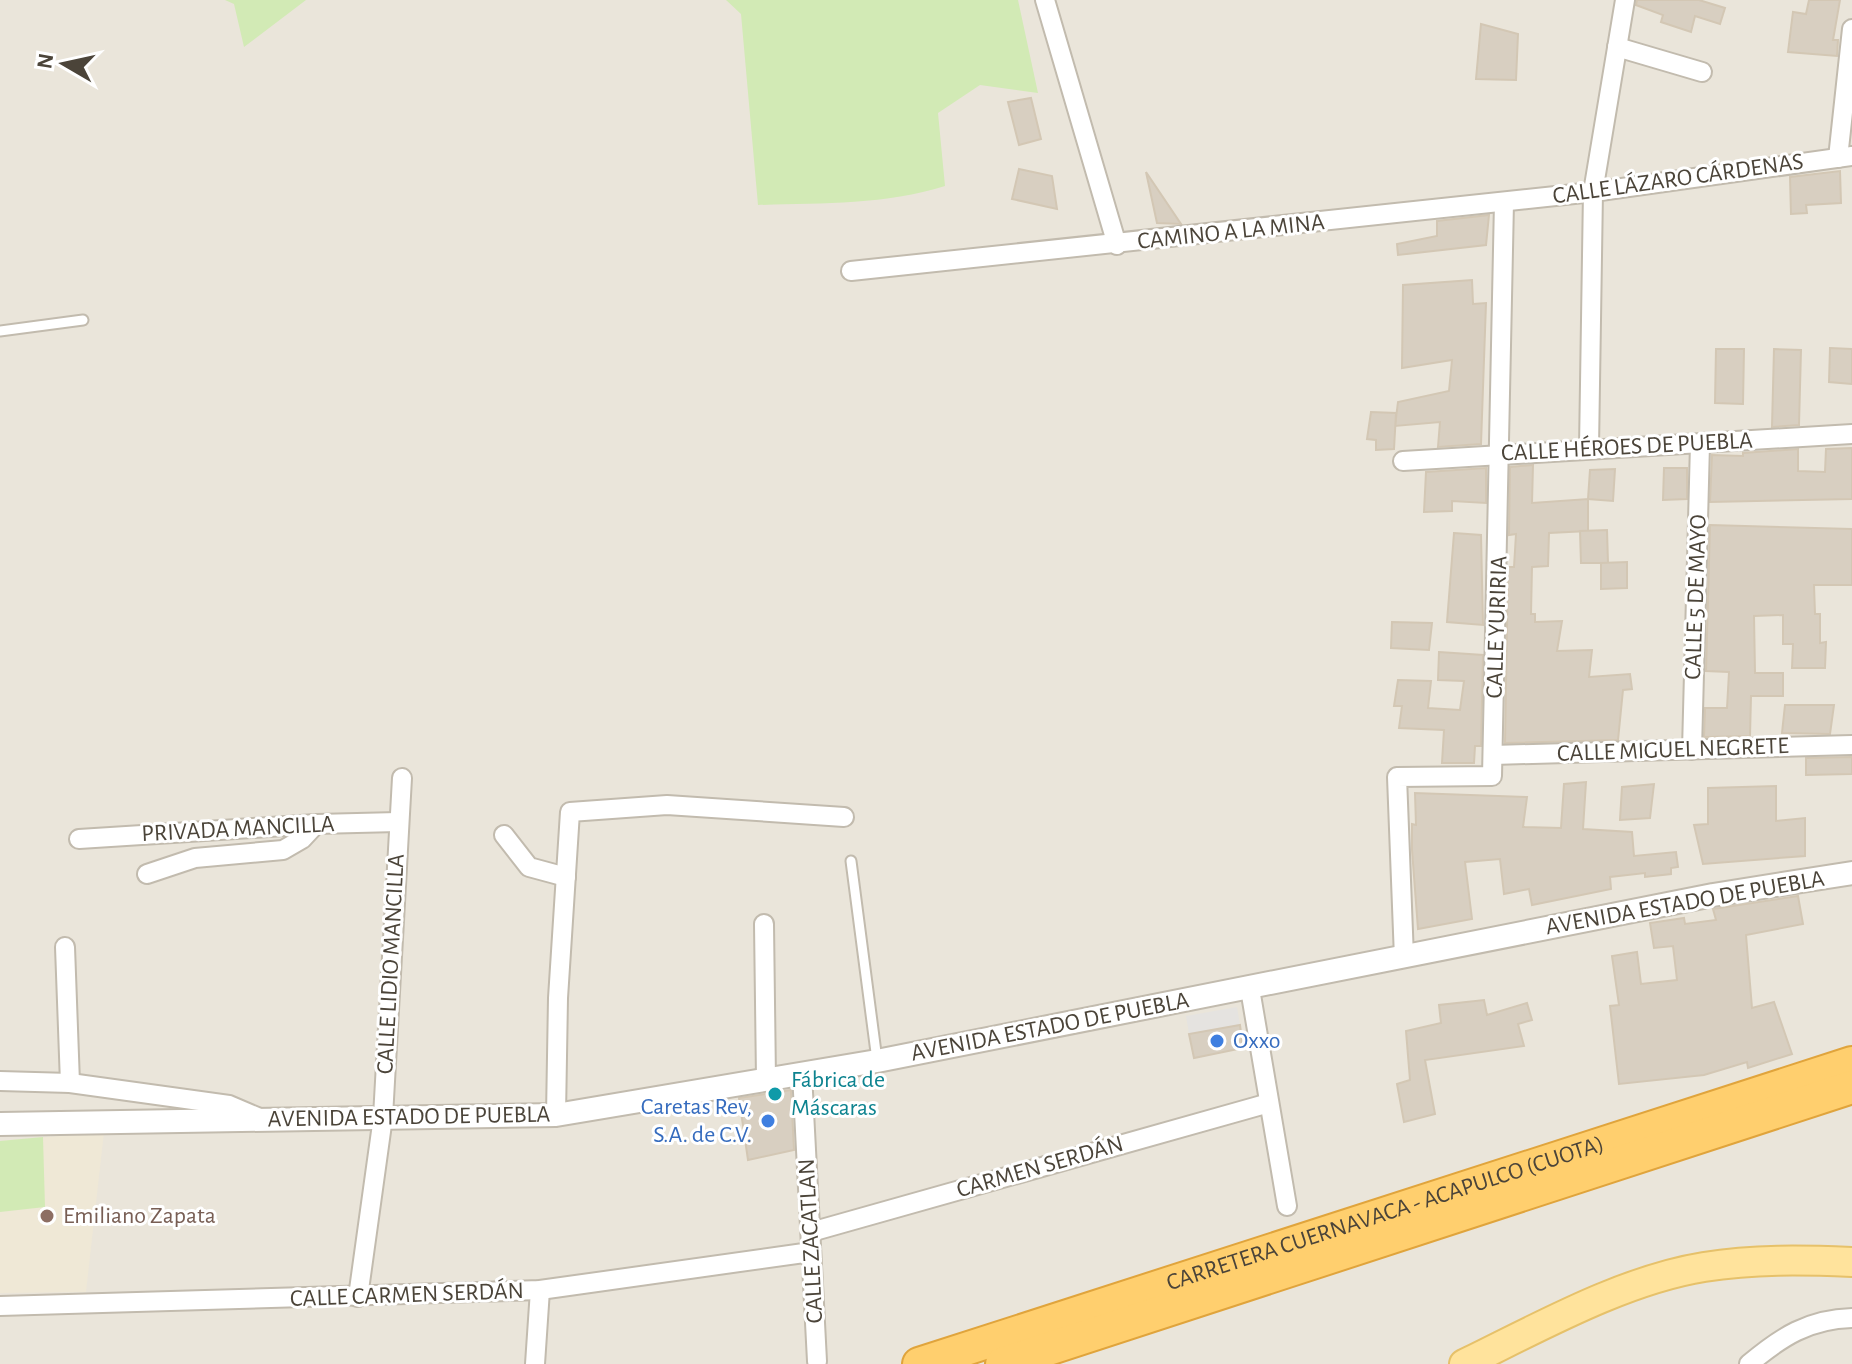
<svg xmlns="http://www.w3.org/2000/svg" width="1852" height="1364" font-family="'Alegreya Sans',sans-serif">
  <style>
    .residential { fill: #eae5da }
    .education { fill: #efe8d6 }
    .green { fill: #d2eab5 }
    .parking { fill: #e5e3e0 }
    .building { fill: #d8cfc1; stroke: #d3c7b4; stroke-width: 2 }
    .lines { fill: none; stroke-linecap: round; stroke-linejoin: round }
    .service-casing { stroke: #c2bbae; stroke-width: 13 }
    .minor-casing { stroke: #c2bbae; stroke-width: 22 }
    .tertiary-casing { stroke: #c2bbae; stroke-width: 26 }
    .primary-casing { stroke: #e6c16a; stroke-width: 32 }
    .motorway-casing { stroke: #e0a43c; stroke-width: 36 }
    .service { stroke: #fff; stroke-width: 9 }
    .minor { stroke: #fff; stroke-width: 18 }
    .tertiary { stroke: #fff; stroke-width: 22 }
    .primary { stroke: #ffe39c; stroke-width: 28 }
    .motorway { stroke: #ffcf6e; stroke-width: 32 }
    .shop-dot { fill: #3f7fe0; stroke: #fff; stroke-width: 3 }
    .culture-dot { fill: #0f9aa8; stroke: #fff; stroke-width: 3 }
    .education-dot { fill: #8d6e63; stroke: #fff; stroke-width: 3 }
    .labels { text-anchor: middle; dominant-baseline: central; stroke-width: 6; stroke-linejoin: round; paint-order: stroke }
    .street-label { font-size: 24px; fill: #4b4439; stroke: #fff }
    .shop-label { font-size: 24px; fill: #366cbe; stroke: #fff; text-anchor: start }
    .culture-label { font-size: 24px; fill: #0d838f; stroke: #fff; text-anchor: start }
    .education-label { font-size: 24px; fill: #785e54; stroke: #fff; text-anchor: start }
  </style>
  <rect width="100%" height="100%" fill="#f6f3ec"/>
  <!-- residential -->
  <rect class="residential" x="0" y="0" width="1852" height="1364"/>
  <!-- education -->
  <polygon class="education" points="104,1132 86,1292 0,1293 0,1141"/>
  <!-- green -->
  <g class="green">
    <polygon points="225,0 306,0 244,47 234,4"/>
    <path d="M 726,0 L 1018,0 L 1038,93 L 980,85 L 938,113 L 945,186 C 885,205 821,203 758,205 L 741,14 Z"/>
    <polygon points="43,1137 45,1207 0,1212 0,1141"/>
  </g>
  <!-- parking -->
  <polygon class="parking" points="1237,1007 1240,1025 1189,1034 1186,1016"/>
  <!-- building -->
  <g class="building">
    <polygon points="1637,0 1699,0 1725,8 1720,24 1695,16 1691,32 1661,22 1663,15 1636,5"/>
    <polygon points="1809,0 1840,0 1833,40 1838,40 1837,56 1788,52 1793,12 1806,14"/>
    <polygon points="1481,24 1518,34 1516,80 1476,79"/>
    <polygon points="1031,98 1041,139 1019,145 1008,102"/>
    <polygon points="1019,169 1052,176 1057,209 1012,199"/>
    <polygon points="1840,171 1841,203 1806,205 1807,213 1791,214 1790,177"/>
    <polygon points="1146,172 1181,224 1157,223"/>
    <polygon points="1489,215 1486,245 1398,255 1397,244 1437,236 1437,221"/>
    <polygon points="1472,280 1473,304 1486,303 1481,444 1438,447 1440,422 1395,426 1398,402 1449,391 1452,360 1402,368 1403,285"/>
    <polygon points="1830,348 1852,349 1852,384 1829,382"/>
    <polygon points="1716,349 1744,349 1743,404 1715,403"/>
    <polygon points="1774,349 1801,350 1799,425 1772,427"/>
    <polygon points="1371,412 1396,413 1394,449 1376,450 1376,440 1367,439"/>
    <polygon points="1852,448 1852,499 1710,502 1712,455 1743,456 1743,453 1798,449 1798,471 1825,472 1826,449"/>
    <polygon points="1533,465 1532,503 1588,499 1588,531 1549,533 1548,566 1532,567 1531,614 1535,614 1535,622 1562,621 1557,651 1592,650 1589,677 1630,674 1632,689 1623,690 1618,740 1505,743 1508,567 1514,567 1516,534 1509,535 1510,467"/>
    <polygon points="1486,468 1486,503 1452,501 1452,511 1424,512 1426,472"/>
    <polygon points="1664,468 1687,468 1687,499 1663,500"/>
    <polygon points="1615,469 1613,501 1588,499 1590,470"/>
    <polygon points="1710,525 1852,529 1852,585 1814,585 1815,614 1820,614 1820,643 1826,642 1825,668 1792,668 1793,644 1783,644 1783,615 1754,616 1755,673 1783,673 1783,696 1751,696 1750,736 1704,737 1705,708 1727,708 1729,672 1706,671"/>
    <polygon points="1607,530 1608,563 1581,563 1580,531"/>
    <polygon points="1454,533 1481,535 1483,625 1447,622"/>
    <polygon points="1627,562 1627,588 1601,589 1601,563"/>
    <polygon points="1392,622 1432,623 1429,650 1391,648"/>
    <polygon points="1439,652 1483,655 1481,746 1475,746 1474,763 1442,763 1444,730 1399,728 1402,706 1394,706 1398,680 1431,681 1428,708 1460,710 1464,681 1438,680"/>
    <polygon points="1785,705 1834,705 1830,734 1782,733"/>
    <polygon points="1852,757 1852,774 1806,775 1806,758"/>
    <polygon points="1586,782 1583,829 1632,832 1634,856 1676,852 1678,867 1671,868 1671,874 1645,877 1645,873 1610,877 1611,889 1532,905 1529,889 1504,894 1500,859 1465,862 1472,919 1418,929 1412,850 1412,824 1416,825 1415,793 1527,797 1523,827 1561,828 1564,784"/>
    <polygon points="1654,784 1650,818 1620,820 1622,787"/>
    <polygon points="1776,786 1776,821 1805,818 1805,856 1703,864 1694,825 1708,824 1708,788"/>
    <polygon points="1798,896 1803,924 1746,935 1752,1008 1774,1002 1792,1054 1748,1068 1747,1062 1704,1075 1619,1084 1610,1006 1619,1005 1612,956 1637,952 1641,984 1677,980 1673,946 1654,948 1650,923 1684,918 1685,924 1716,920 1713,909"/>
    <polygon points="1484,1000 1487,1015 1527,1003 1532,1020 1518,1024 1524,1046 1425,1060 1435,1114 1404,1122 1397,1084 1410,1080 1406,1031 1441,1023 1439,1005"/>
    <polygon points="1240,1025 1243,1048 1194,1058 1189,1034"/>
    <polygon points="791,1090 794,1150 748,1160 739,1098"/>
  </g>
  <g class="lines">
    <defs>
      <g id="service">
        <polyline points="0,331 83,320"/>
        <polyline points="851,861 877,1060"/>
      </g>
      <g id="minor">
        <polyline points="1045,0 1117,245"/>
        <polyline points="1617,47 1702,72"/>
        <polyline points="1838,158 1852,29"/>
        <polyline points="851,271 1593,192 1852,156"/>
        <polyline points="1589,448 1593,192 1625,0"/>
        <polyline points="1403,461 1852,434"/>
        <polyline points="1692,750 1700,444"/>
        <polyline points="1493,755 1852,745"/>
        <polyline points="504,835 529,867 566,877"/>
        <polyline points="79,839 316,824 398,822"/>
        <polyline points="147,874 195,858 283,850 302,839 316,824"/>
        <polyline points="764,924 766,1079"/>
        <polyline points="65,947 70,1083"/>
        <polyline points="1404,958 1397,777 1492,776 1504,202"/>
        <polyline points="1250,989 1287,1206"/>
        <polyline points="802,1073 817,1361"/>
        <polyline points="0,1081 70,1083 229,1105 262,1119"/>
        <polyline points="556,1115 558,998 570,812 667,805 844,817"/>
        <polyline points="811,1232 1269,1103"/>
        <polyline points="358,1297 383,1117 402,778"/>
        <polyline points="0,1306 540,1290 811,1252"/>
        <polyline points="535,1364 540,1290"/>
        <path d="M 1749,1364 C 1781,1337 1809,1319 1852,1318"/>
      </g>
      <polyline id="tertiary" points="0,1124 556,1115 877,1061 1713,895 1852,873"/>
      <path id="primary" d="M 1464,1364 C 1538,1328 1623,1280 1704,1267 C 1754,1259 1802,1260 1852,1262"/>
      <g id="motorway">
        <path id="s1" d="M 919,1364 L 1852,1063"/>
        <polyline points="1002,1364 1852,1087"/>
      </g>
    </defs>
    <!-- service casing -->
    <use href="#service" class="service-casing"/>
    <!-- minor casing -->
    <use href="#minor" class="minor-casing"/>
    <!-- tertiary casing -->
    <use href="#tertiary" class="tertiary-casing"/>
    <!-- primary casing -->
    <use href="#primary" class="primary-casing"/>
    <!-- motorway casing -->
    <use href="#motorway" class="motorway-casing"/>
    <!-- service -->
    <use href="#service" class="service"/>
    <!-- minor -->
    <use href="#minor" class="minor"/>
    <!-- tertiary -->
    <use href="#tertiary" class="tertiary"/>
    <!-- primary -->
    <use href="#primary" class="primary"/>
    <!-- motorway -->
    <use href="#motorway" class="motorway"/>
  </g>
  <!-- markers -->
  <g class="shop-dot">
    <circle cx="1217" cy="1041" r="8"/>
    <circle cx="768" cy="1121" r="8"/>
  </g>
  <circle class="culture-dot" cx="775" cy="1094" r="8"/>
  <circle class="education-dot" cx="47" cy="1216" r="8"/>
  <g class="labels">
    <!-- street labels -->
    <g class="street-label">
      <text transform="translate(1678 179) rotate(-8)">CALLE LÁZARO CÁRDENAS</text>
      <text transform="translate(1231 232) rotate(-6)">CAMINO A LA MINA</text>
      <text transform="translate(1627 447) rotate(-3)">CALLE HÉROES DE PUEBLA</text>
      <text transform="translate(1696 597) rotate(-88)">CALLE 5 DE MAYO</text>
      <text transform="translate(1497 627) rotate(-88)">CALLE YURIRIA</text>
      <text transform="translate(1673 750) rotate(-2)">CALLE MIGUEL NEGRETE</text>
      <text transform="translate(238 829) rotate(-3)">PRIVADA MANCILLA</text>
      <text transform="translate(1685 903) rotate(-10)">AVENIDA ESTADO DE PUEBLA</text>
      <text transform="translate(391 964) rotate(-87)">CALLE LIDIO MANCILLA</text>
      <text transform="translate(1050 1027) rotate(-11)">AVENIDA ESTADO DE PUEBLA</text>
      <text transform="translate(409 1117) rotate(-1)">AVENIDA ESTADO DE PUEBLA</text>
      <text transform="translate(1040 1167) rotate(-16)">CARMEN SERDÁN</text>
      <text stroke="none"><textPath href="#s1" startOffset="490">CARRETERA CUERNAVACA - ACAPULCO (CUOTA)</textPath></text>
      <text transform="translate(811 1241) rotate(-93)">CALLE ZACATLAN</text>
      <text transform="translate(407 1295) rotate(-2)">CALLE CARMEN SERDÁN</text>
    </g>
    <!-- shop labels -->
    <g class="shop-label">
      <text x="1233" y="1041">Oxxo</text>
      <text x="752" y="1107" text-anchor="end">Caretas Rev,<tspan x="752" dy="28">S.A. de C.V.</tspan></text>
    </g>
    <!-- culture labels -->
    <g class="culture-label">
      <text x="791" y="1080">Fábrica de<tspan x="791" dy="28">Máscaras</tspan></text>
    </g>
    <!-- education labels -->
    <g class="education-label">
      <text x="63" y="1216">Emiliano Zapata</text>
    </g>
  </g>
  <!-- north arrow -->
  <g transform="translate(64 64) rotate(279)" stroke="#ffffff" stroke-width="6" paint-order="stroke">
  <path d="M0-6L14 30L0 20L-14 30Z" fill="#4b4439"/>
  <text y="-12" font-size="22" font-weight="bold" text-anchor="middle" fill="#4b4439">N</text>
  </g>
</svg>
